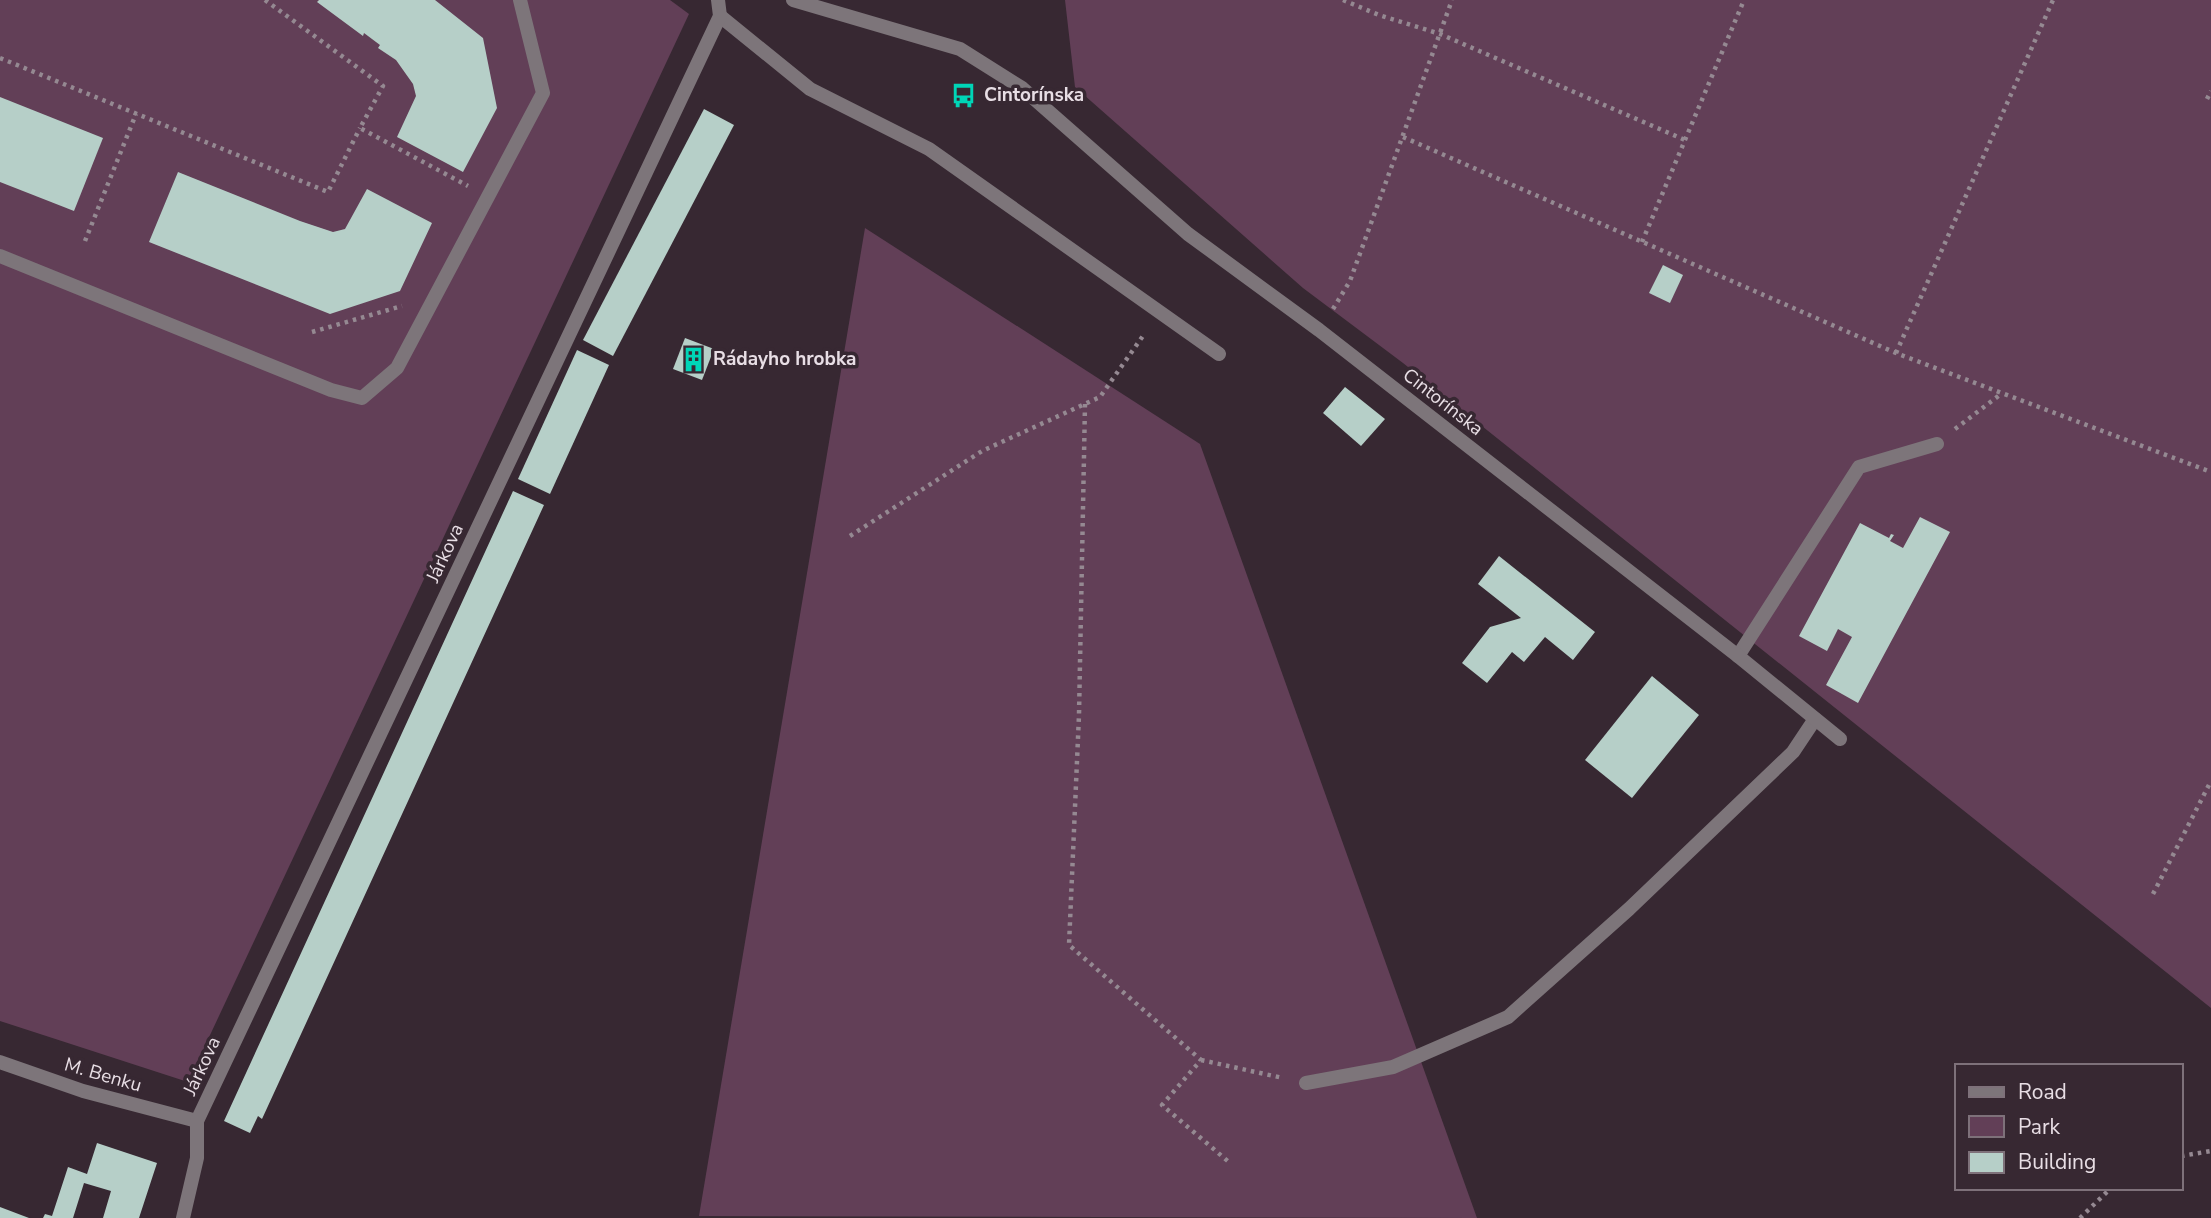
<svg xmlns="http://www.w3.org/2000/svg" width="2211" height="1218" font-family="'Nunito Sans',sans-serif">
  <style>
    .green { fill: #623f57 }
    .building { fill: #b6cfc8 }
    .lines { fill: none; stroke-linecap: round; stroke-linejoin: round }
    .path { stroke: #958992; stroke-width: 4.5; stroke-dasharray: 3.5 5; stroke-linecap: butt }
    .lane { stroke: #7d757a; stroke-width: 14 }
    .street { stroke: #7d757a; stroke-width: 14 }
    .labels { text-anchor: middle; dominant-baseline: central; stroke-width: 7; stroke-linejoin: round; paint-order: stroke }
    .poi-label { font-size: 19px; font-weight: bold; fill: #e8dee5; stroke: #372832; text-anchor: start }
    .street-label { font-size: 19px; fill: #e8dee5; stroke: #372832 }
  </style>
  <rect width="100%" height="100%" fill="#372832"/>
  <!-- green -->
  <g class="green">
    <polygon points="0,0 670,0 689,14 188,1082 0,1021"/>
    <polygon points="1065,0 2211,0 2211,1008 1403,363 1303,288 1075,87"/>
    <polygon points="865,228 1200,444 1477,1218 699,1216"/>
  </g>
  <!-- building -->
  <g class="building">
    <polygon points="319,0 435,0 483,38 497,108 463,172 397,137 416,96 413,84 396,60 378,48 380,45 364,33 363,36 317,2"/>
    <polygon points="0,97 103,138 74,211 0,182"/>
    <polygon points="704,109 734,125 613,356 583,340"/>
    <polygon points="178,172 300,221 333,232 345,229 367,189 432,223 400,291 330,314 149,242"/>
    <polygon points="1663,265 1683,275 1670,303 1649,293"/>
    <polygon points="685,338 714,349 702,380 673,369"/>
    <polygon points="577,350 609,365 550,494 518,479"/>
    <polygon points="1345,387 1385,419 1361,446 1323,413"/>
    <polygon points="513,491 544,505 262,1119 258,1116 250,1133 224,1121"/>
    <polygon points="1920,517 1950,532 1858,703 1826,685 1852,637 1838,629 1827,651 1799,636 1860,523 1889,538 1891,534 1894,535 1890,541 1903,548"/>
    <polygon points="1499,556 1595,632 1573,660 1545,637 1524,662 1512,652 1487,683 1462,663 1490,627 1521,618 1478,584"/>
    <polygon points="1652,676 1699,715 1632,798 1585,760"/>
    <polygon points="97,1143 157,1163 139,1218 103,1218 111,1191 84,1183 73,1218 43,1218 45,1214 52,1216 68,1167 87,1174"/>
    <polygon points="0,1207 29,1218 0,1218"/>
  </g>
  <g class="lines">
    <!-- path -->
    <g class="path">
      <polyline points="265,0 383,86 360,128 468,186"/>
      <polyline points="1343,0 1379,15 1440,34 1685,140"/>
      <polyline points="0,58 328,192 360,128"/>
      <polyline points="2207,99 2211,91"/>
      <polyline points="1403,137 1896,353 2211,472"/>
      <polyline points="85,241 136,114"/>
      <polyline points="1642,242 1744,0"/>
      <polyline points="1333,309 1350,281 1452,0"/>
      <polyline points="312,332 402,306"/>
      <polyline points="1896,353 2053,0"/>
      <polyline points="1085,404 1079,715 1069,945 1201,1060 1162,1105 1230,1163"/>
      <polyline points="1955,429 2001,394"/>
      <polyline points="850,536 982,451 1100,397 1145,333"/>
      <polyline points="2153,894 2211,781"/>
      <polyline points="1201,1060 1283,1078"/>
      <polyline points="2181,1156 2211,1151"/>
      <polyline points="2080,1218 2111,1188"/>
    </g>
    <!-- lane -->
    <g class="lane">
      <polyline points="720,16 810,89 929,149 1219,354"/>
      <polyline points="1738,656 1859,467 1937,444"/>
      <polyline points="1306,1083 1393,1067 1508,1017 1629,909 1793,752 1815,719"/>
    </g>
    <!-- street -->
    <g class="street">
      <polyline points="793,0 960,49 1022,88 1188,234 1319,330 1738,656 1840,739"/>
      <polyline points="0,256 331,390 362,398 397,368 543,93 520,0"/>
      <polyline points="0,1062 83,1091 197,1121"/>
      <polyline points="183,1218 197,1158 197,1121 720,16 718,0"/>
    </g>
  </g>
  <!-- icons -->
  <defs>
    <symbol id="bus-bare" viewBox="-9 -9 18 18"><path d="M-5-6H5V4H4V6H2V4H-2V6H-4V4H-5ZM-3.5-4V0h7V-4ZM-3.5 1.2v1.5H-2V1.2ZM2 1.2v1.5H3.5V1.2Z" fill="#00d5b7" stroke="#372832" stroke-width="2.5" paint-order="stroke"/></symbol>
    <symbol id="building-bare" viewBox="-9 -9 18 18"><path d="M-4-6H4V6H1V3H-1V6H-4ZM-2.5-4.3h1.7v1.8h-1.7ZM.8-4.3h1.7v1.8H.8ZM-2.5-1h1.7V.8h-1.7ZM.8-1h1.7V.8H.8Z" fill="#00d5b7" stroke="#372832" stroke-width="2.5" paint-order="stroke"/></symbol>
  </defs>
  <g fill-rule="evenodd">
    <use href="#bus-bare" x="946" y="78" width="35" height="35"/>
    <use href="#building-bare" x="676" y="342" width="35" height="35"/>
  </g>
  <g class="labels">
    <!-- poi labels -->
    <g class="poi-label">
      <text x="984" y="95">Cintorínska</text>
      <text x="713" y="359">Rádayho hrobka</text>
    </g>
    <!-- street labels -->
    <g class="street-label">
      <text transform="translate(1443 402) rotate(38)">Cintorínska</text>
      <text transform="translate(445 553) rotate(-65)">Járkova</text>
      <text transform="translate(202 1066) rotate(-65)">Járkova</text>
      <text transform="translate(103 1075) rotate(16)">M. Benku</text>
    </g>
  </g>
  <!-- legend -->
  <rect x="1955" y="1064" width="228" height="126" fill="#372832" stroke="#7e717a" stroke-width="2"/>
  <rect x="1969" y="1087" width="35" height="10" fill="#7d757a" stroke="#7e717a" stroke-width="2"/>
  <text x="2018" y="1099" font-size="21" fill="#e8dee5">Road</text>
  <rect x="1969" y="1116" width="35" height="21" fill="#623f57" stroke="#7e717a" stroke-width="2"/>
  <text x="2018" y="1134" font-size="21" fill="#e8dee5">Park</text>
  <rect x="1969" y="1152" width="35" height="21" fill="#b6cfc8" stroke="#7e717a" stroke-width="2"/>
  <text x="2018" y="1169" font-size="21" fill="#e8dee5">Building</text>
</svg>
